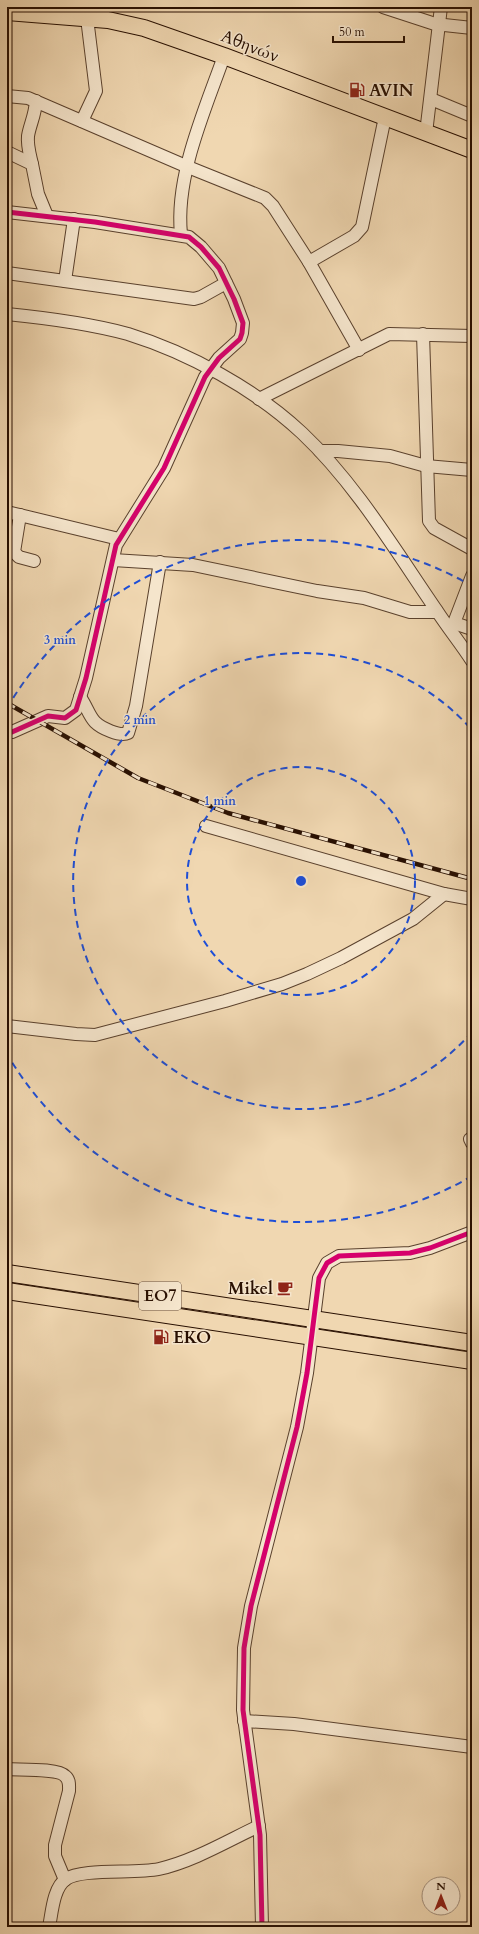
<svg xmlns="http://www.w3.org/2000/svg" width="479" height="1934" font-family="Cardo,serif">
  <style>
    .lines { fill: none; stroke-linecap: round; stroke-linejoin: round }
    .minor-casing { stroke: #5a412d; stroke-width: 14 }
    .major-casing { stroke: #280f01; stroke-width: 18 }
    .minor { stroke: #f5e5cc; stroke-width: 12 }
    .major { stroke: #f0d7b1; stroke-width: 16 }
    .rail-casing { stroke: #280f01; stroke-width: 4.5 }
    .rail { stroke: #f5e5cc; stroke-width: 3; stroke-dasharray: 9; stroke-linecap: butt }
    .cycleway-casing { stroke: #f5e5cc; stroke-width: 8 }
    .cycleway { stroke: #d6006c; stroke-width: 5 }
    .ring { fill: none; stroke: #1d4ed8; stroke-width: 2; stroke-dasharray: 7 5 }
    .labels { text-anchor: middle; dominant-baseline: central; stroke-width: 3; stroke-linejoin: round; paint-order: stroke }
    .shield { fill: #f5e5cc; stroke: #664f3e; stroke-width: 1 }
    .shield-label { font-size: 16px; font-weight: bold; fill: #280f01 }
    .street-label { font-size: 17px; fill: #280f01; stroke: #f5e5cc }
    .poi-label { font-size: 17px; font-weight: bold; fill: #280f01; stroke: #f5e5cc; text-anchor: start }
    .centre { fill: #1d4ed8; stroke: #f5e5cc; stroke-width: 2 }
    .ring-label { font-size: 12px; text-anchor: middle; font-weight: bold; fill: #1d4ed8; stroke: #f5e5cc; stroke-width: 3; stroke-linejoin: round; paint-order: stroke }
  </style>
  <rect width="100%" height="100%" fill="#f0d7b1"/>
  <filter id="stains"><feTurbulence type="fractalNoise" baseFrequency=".005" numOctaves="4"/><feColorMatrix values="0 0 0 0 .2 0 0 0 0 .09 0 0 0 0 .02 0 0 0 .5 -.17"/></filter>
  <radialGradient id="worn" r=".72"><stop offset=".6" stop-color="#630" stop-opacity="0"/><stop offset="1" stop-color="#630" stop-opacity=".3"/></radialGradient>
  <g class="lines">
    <defs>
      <g id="minor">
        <polyline points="383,7 435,24 472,28"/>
        <polyline points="7,96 28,98 188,167 265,198 273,206 309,262 359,350"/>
        <polyline points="431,99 472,116"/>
        <polyline points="82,121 96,91 87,18"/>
        <polyline points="426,133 441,7"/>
        <polyline points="7,152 32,164 38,194 47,216"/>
        <path d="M 32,164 C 30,155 27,146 28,136 C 30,124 35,116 36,101"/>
        <polyline points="7,212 95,222 189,237 201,247 219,268 234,299 243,323 242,333 240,339 219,358 205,377 164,468 116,545 86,678 76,710 65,718 48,716 12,732 7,731"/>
        <path d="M 181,234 C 175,176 205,110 224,56"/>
        <polyline points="309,262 354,236 362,227 385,117"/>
        <polyline points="7,273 194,299 201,297 226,283"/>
        <polyline points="65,281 74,219"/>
        <path d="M 7,314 C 47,318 88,323 128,334 C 189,353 255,389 302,433 C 356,484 395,550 437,611 C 448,628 461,644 472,661"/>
        <polyline points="423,334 429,521 434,528 472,549"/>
        <polyline points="259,399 389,334 472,336"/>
        <polyline points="320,451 338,451 390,456 426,466 472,470"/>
        <polyline points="7,512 119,539"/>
        <polyline points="20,515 14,552 19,557 34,561"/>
        <polyline points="113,560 193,565 317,591 364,598 410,612 437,612"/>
        <polyline points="454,623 472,629"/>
        <polyline points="449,627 454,623 472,576"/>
        <path d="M 80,697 C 86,705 89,716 95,722 C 101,728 120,737 128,733 L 136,706 L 160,562"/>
        <polyline points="206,826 444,894 472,899"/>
        <polyline points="7,1026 76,1034 95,1035 225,1001 282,984 307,974 341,958 413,919 444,894"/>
        <polyline points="470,1139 472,1143"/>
        <polyline points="244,1721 294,1724 472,1747"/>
        <path d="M 7,1769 C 19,1770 58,1768 65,1776 C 70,1780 69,1785 69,1791 L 55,1845 L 55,1856 L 65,1880"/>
        <path d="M 49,1927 C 52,1913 53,1888 66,1879 C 82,1868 135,1874 159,1869 C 194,1861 227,1841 259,1826"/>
        <polyline points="262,1927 260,1835 243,1710 244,1648 251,1606 297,1427 307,1373 319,1278 327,1263 339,1256 410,1253 430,1248 472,1232"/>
      </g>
      <g id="major">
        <polyline points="7,12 108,20 144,28 224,56 472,150"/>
        <polyline points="7,1273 472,1343"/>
        <polyline points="7,1291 472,1361"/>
      </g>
    </defs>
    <!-- minor casing -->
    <use href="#minor" class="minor-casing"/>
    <!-- major casing -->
    <use href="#major" class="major-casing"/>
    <!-- minor -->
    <use href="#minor" class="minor"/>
    <!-- major -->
    <use href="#major" class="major"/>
    <defs>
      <polyline id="rail" points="7,703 138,778 228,813 472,879"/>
    </defs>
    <!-- rail casing -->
    <use href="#rail" class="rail-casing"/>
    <!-- rail -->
    <use href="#rail" class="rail"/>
    <defs>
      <g id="cycleway">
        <polyline points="7,212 95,222 189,237 201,247 219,268 234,299 243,323 242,333 240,339 219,358 205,377 164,468 116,545 86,678 76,710 65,718 48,716 12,732 7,731"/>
        <polyline points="262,1927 260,1835 243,1710 244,1648 251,1606 297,1427 307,1373 319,1278 327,1263 339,1256 410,1253 430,1248 472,1232"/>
      </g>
    </defs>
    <!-- cycleway casing -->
    <use href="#cycleway" class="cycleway-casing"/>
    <!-- cycleway -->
    <use href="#cycleway" class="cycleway"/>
  </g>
  <!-- distance rings -->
  <g class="ring">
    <circle cx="301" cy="881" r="114"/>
    <path d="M472 1032A228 228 0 1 1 472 730"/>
    <path d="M472 1176A341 341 0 0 1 7 1054M7 708A341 341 0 0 1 472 586"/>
  </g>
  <!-- icons -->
  <defs>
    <symbol id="fuel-bare" viewBox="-9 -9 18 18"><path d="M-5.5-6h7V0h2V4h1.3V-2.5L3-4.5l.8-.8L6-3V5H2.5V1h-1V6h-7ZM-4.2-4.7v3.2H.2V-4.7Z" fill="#8f2418" stroke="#f5e5cc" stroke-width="2.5" paint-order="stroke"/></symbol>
    <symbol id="cafe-bare" viewBox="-9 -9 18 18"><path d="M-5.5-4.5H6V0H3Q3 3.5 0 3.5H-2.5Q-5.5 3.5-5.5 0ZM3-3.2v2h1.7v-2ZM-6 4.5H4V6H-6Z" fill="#8f2418" stroke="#f5e5cc" stroke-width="2.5" paint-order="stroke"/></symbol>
  </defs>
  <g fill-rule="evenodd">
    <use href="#fuel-bare" x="346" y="79" width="22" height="22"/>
    <use href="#cafe-bare" x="274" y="1277" width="22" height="22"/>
    <use href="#fuel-bare" x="150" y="1326" width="22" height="22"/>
  </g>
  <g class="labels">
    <!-- shield labels -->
    <rect class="shield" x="139" y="1282" width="42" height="28" rx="3"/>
    <g class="shield-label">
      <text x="160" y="1296">ΕΟ7</text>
    </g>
    <!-- street labels -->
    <g class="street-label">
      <text transform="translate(250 46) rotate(21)">Αθηνών</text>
    </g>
    <!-- poi labels -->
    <g class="poi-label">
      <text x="369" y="90">AVIN</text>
      <text x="273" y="1288" text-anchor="end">Mikel</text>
      <text x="173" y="1337">EKO</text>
    </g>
  </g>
  <circle cx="301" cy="881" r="6" class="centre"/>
  <g class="ring-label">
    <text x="60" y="644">3 min</text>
    <text x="140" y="724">2 min</text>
    <text x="220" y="805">1 min</text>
  </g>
  <!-- margin -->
  <rect width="479" height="1934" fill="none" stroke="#f0d7b1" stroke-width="24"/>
  <rect x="8" y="8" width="463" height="1918" fill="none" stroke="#280f01" stroke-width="2"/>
  <rect x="12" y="12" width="455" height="1910" fill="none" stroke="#280f01"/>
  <!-- north arrow -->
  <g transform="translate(441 1896)"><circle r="19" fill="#f5e5cc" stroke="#a38f7b"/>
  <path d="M0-3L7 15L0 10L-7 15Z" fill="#8f2418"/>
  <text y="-6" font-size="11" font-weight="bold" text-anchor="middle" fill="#280f01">N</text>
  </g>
  <!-- scale -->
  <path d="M333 36v6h71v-6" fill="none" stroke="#280f01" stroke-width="2"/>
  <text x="339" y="36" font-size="12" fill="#280f01" stroke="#f5e5cc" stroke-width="3" paint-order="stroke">50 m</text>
  <rect width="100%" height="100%" filter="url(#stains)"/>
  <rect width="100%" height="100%" fill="url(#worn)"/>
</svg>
